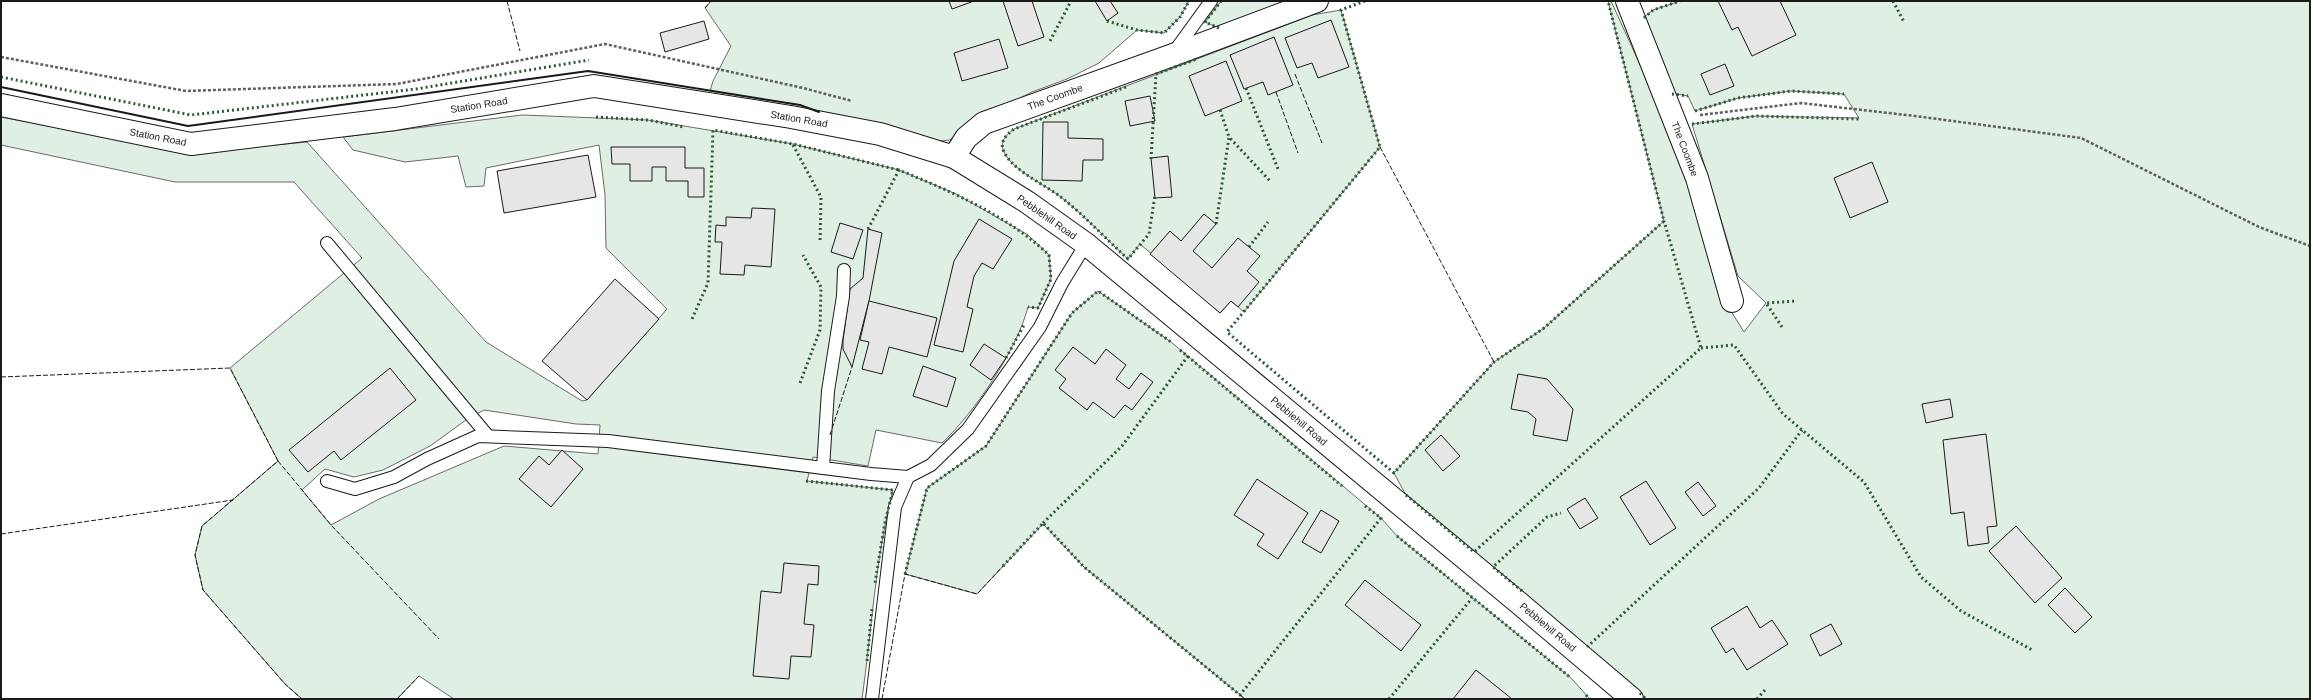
<svg xmlns="http://www.w3.org/2000/svg" width="2311" height="700" font-family="Helvetica,sans-serif">
  <style>
    .green { fill: #e0efe3; stroke: #6a6a6a; fill-rule: evenodd }
    .building { fill: #e6e6e6; stroke: #1a1a1a }
    .lines { fill: none; stroke-linecap: round; stroke-linejoin: round }
    .service-casing { stroke: #1a1a1a; stroke-width: 14 }
    .minor-casing { stroke: #1a1a1a; stroke-width: 24 }
    .secondary-casing { stroke: #1a1a1a; stroke-width: 24 }
    .path { stroke: #5f5f5f; stroke-width: 2.5; stroke-dasharray: 3 2; stroke-linecap: butt }
    .service { stroke: #fff; stroke-width: 12 }
    .minor { stroke: #fff; stroke-width: 22 }
    .secondary { stroke: #fff; stroke-width: 22 }
    .hedge { stroke: #2b5a34; stroke-width: 3; stroke-dasharray: 2 3; stroke-linecap: butt }
    .fence { stroke: #1a1a1a; stroke-width: 1; stroke-dasharray: 5 2; stroke-linecap: butt }
    .wall { stroke: #1a1a1a; stroke-width: 2 }
    .labels { text-anchor: middle; dominant-baseline: central; stroke-width: 3; stroke-linejoin: round; paint-order: stroke }
    .street-label { font-size: 10px; fill: #1a1a1a; stroke: #fff }
  </style>
  <rect width="100%" height="100%" fill="#fff"/>
  <!-- green -->
  <g class="green">
    <polygon points="711,1 1189,1 1180,17 1164,33 1137,30 1099,63 1067,79 1032,92 976,120 950,140 931,142 844,120 800,105 710,91 713,81 731,46 705,8"/>
    <polygon points="1221,1 1292,1 1221,29 1205,22"/>
    <polygon points="1608,1 1611,1 1668,126 1700,215 1716,287 1744,332 1766,303 1738,276 1692,124 1756,116 1859,118 1844,94 1791,91 1738,98 1695,111 1688,96 1672,93 1643,18 1653,10 1680,1 2310,1 2310,699 1646,699 1493,567 1406,495 1394,473 1494,362 1544,328 1664,221"/>
    <path d="M 1341,10 L 1380,147 L 1244,312 L 1231,301 L 1220,313 L 1140,244 L 1128,259 C 1106,239 1085,216 1062,198 C 1046,185 1013,171 1004,152 C 999,142 1006,135 1014,129 L 1312,15 Z"/>
    <path d="M 522,115 L 648,120 L 793,144 L 899,170 L 956,194 L 1028,235 L 1049,255 L 1051,279 L 1038,308 L 1028,307 C 1017,350 974,413 942,443 L 876,430 L 868,466 L 813,457 L 807,481 L 893,490 C 875,558 872,629 862,699 L 454,699 L 419,676 L 397,699 L 302,699 L 285,684 L 203,590 L 195,555 L 202,526 L 278,461 L 230,368 L 362,258 L 294,182 L 175,182 L 1,145 L 1,117 L 189,153 L 307,142 L 486,342 L 582,401 L 587,400 L 667,309 L 606,248 L 605,195 L 599,145 L 486,168 L 484,186 L 466,187 L 458,156 L 405,162 L 353,150 L 343,137 ZM 484,410 L 576,424 L 600,425 L 598,454 L 504,446 L 379,499 L 331,525 L 302,490 L 325,469 L 354,477 L 383,470 L 430,446 L 466,420 Z"/>
    <polygon points="1098,291 1171,342 1381,518 1397,536 1571,678 1590,699 1245,699 1084,567 1043,524 977,594 905,574 927,488 986,446 1072,313"/>
  </g>
  <!-- building -->
  <g class="building">
    <polygon points="949,1 974,1 952,9"/>
    <polygon points="1003,1 1032,1 1044,37 1018,46"/>
    <polygon points="1095,1 1110,1 1118,13 1107,21"/>
    <polygon points="1718,1 1780,1 1796,35 1752,56 1738,27 1732,30"/>
    <polygon points="1331,20 1349,67 1318,78 1312,63 1297,68 1285,38"/>
    <polygon points="704,21 709,39 665,52 660,33"/>
    <polygon points="1274,37 1293,85 1268,95 1263,82 1244,89 1230,55"/>
    <polygon points="999,39 1008,68 962,81 954,53"/>
    <polygon points="1226,61 1242,101 1205,116 1189,76"/>
    <polygon points="1725,64 1734,86 1710,95 1701,74"/>
    <polygon points="1150,96 1155,121 1130,126 1125,101"/>
    <polygon points="1043,122 1068,122 1068,138 1103,139 1103,160 1083,160 1082,181 1042,180"/>
    <polygon points="611,147 685,147 685,168 704,168 704,197 688,197 688,181 666,181 666,167 652,167 652,181 630,181 630,164 612,164"/>
    <polygon points="588,155 596,197 504,213 497,171"/>
    <polygon points="1168,156 1172,197 1155,198 1151,158"/>
    <polygon points="1872,162 1888,202 1850,218 1834,178"/>
    <polygon points="752,208 775,209 771,267 745,265 744,275 720,274 722,242 715,242 716,225 726,226 726,217 751,218"/>
    <polygon points="1204,214 1216,224 1193,251 1212,268 1238,238 1260,256 1247,271 1259,282 1238,307 1231,301 1220,313 1150,254 1170,231 1181,241"/>
    <polygon points="979,219 1012,239 993,269 982,263 974,276 967,307 973,309 963,352 934,345 954,261"/>
    <polygon points="840,223 863,230 853,259 831,252"/>
    <polygon points="868,229 882,233 869,301 852,367 843,349 843,340 850,289 863,278"/>
    <polygon points="615,279 659,319 587,400 542,361"/>
    <polygon points="869,301 937,318 927,357 889,347 882,374 862,369 869,342 860,340"/>
    <polygon points="984,344 1006,358 991,380 970,365"/>
    <polygon points="1073,347 1095,364 1106,349 1126,365 1116,379 1129,389 1141,373 1153,382 1132,410 1125,405 1114,418 1093,402 1087,410 1059,388 1066,379 1055,370"/>
    <polygon points="923,366 956,378 947,407 913,396"/>
    <polygon points="390,368 416,400 341,460 334,451 308,472 289,450"/>
    <polygon points="1518,374 1547,379 1573,409 1567,441 1533,435 1536,419 1528,412 1511,409"/>
    <polygon points="1950,399 1953,417 1926,423 1922,404"/>
    <polygon points="1986,434 1997,526 1987,527 1989,543 1968,546 1964,512 1951,514 1943,440"/>
    <polygon points="1441,435 1460,456 1443,471 1425,450"/>
    <polygon points="562,450 583,469 551,507 519,479 539,456 549,465"/>
    <polygon points="1257,479 1308,513 1278,559 1257,545 1264,534 1234,515"/>
    <polygon points="1646,481 1676,528 1650,545 1620,497"/>
    <polygon points="1698,482 1716,506 1703,516 1685,492"/>
    <polygon points="1585,498 1598,518 1580,529 1567,509"/>
    <polygon points="1321,510 1339,521 1321,553 1302,542"/>
    <polygon points="2016,526 2062,578 2035,603 1989,551"/>
    <polygon points="784,563 819,566 818,585 808,584 804,624 814,625 811,657 791,656 789,679 753,676 761,591 781,593"/>
    <polygon points="1365,580 1421,625 1401,651 1345,605"/>
    <polygon points="2065,588 2092,617 2075,633 2048,605"/>
    <polygon points="1747,606 1760,628 1772,620 1788,644 1747,670 1733,648 1726,653 1711,628"/>
    <polygon points="1831,624 1842,644 1820,656 1810,635"/>
    <polygon points="1476,670 1512,699 1453,699"/>
  </g>
  <g class="lines">
    <defs>
      <g id="service">
        <polyline points="1174,52 1211,1"/>
        <polyline points="327,243 488,436"/>
        <polyline points="823,468 828,391 843,296 844,270"/>
        <polyline points="327,481 355,489 394,477 427,459 478,436 608,441 871,474 908,477 931,465 968,429 1040,327 1062,283 1086,244"/>
        <polyline points="872,699 895,507 908,477"/>
      </g>
      <g id="minor">
        <polyline points="1627,1 1697,178 1732,301"/>
        <polyline points="954,157 966,138 984,123 1170,56 1317,1"/>
      </g>
      <polyline id="secondary" points="1,105 191,144 395,119 594,86 791,117 880,134 954,157 1027,202 1086,244 1519,603 1632,699"/>
    </defs>
    <!-- service casing -->
    <use href="#service" class="service-casing"/>
    <!-- minor casing -->
    <use href="#minor" class="minor-casing"/>
    <!-- secondary casing -->
    <use href="#secondary" class="secondary-casing"/>
    <!-- path -->
    <g class="path">
      <polyline points="1,57 186,91 397,84 605,44 803,88 852,101"/>
      <polyline points="1700,115 1801,103 1915,116 2081,138 2259,227 2310,246"/>
    </g>
    <!-- service -->
    <use href="#service" class="service"/>
    <!-- minor -->
    <use href="#minor" class="minor"/>
    <!-- secondary -->
    <use href="#secondary" class="secondary"/>
    <!-- hedge -->
    <g class="hedge">
      <polyline points="1365,1 1341,10 1380,147 1227,332 1394,473 1494,362 1544,328 1664,221 1608,1"/>
      <polyline points="1893,1 1904,22"/>
      <polyline points="1644,18 1653,10 1680,1"/>
      <polyline points="1107,21 1137,30 1164,33 1180,17 1189,1"/>
      <polyline points="1219,28 1205,22 1221,1"/>
      <polyline points="1050,41 1071,1"/>
      <polyline points="1,77 191,115 416,89 589,60"/>
      <path d="M 1126,87 L 1014,129 C 1006,135 999,142 1004,152 C 1013,171 1046,185 1062,198 C 1085,216 1106,239 1128,259 L 1149,234 L 1155,195"/>
      <polyline points="1246,88 1278,169"/>
      <polyline points="1672,94 1688,96"/>
      <polyline points="1220,110 1229,137"/>
      <polyline points="1695,111 1738,98 1791,91 1844,94"/>
      <polyline points="596,117 648,120 684,127"/>
      <polyline points="1692,124 1756,116 1859,119"/>
      <polyline points="793,145 821,197 820,242"/>
      <polyline points="1151,159 1156,74 1197,59"/>
      <polyline points="1216,224 1229,137 1271,182"/>
      <path d="M 868,229 L 899,170 C 952,192 1007,215 1049,255 L 1051,279 L 1038,308 L 1028,307"/>
      <polyline points="1249,247 1268,222"/>
      <polyline points="692,319 708,283 713,130 793,144 899,170"/>
      <polyline points="1782,327 1766,303 1796,301"/>
      <polyline points="1701,348 1734,345 1783,414 1864,482 1921,577 1961,611 2034,651"/>
      <polyline points="1180,350 1342,486"/>
      <polyline points="1006,358 1024,325"/>
      <polyline points="800,383 820,330 821,287 803,255"/>
      <polyline points="806,481 893,490 885,522 875,583"/>
      <polyline points="1406,495 1474,552 1701,348 1664,221"/>
      <polyline points="1043,523 1122,446 1188,356"/>
      <polyline points="1397,536 1571,678"/>
      <polyline points="1003,566 1043,523 1084,567 1240,695 1381,518 1365,506"/>
      <polyline points="905,574 927,488 986,446 1072,313 1098,291 1171,342"/>
      <polyline points="1522,591 1493,567 1547,517 1561,513"/>
      <polyline points="1587,647 1759,488 1802,430"/>
      <polyline points="867,661 872,609"/>
      <polyline points="1640,693 1646,699"/>
      <polyline points="1586,695 1590,699"/>
      <polyline points="1389,699 1472,598"/>
      <polyline points="1757,699 1765,690"/>
    </g>
    <!-- fence -->
    <g class="fence">
      <polyline points="507,1 520,51"/>
      <polyline points="705,8 711,1"/>
      <polyline points="1295,74 1322,143"/>
      <polyline points="1276,92 1298,153"/>
      <polyline points="1380,147 1494,362"/>
      <polyline points="1,377 230,368 278,461 202,526 195,555 203,590 285,684 302,699"/>
      <polyline points="830,435 852,367"/>
      <polyline points="278,461 331,525 439,639"/>
      <polyline points="1,534 233,500"/>
      <polyline points="1240,695 1245,699"/>
      <polyline points="397,699 419,676"/>
      <polyline points="882,699 905,574 977,594 1003,566"/>
    </g>
    <!-- wall -->
    <polyline class="wall" points="1,87 188,126 588,71 800,105 819,112"/>
  </g>
  <g class="labels">
    <!-- street labels -->
    <g class="street-label">
      <text transform="translate(1055 97) rotate(-20)">The Coombe</text>
      <text transform="translate(479 105) rotate(-9)">Station Road</text>
      <text transform="translate(799 119) rotate(10)">Station Road</text>
      <text transform="translate(158 137) rotate(11)">Station Road</text>
      <text transform="translate(1685 149) rotate(69)">The Coombe</text>
      <text transform="translate(1047 217) rotate(35)">Pebblehill Road</text>
      <text transform="translate(1299 421) rotate(40)">Pebblehill Road</text>
      <text transform="translate(1548 627) rotate(40)">Pebblehill Road</text>
    </g>
  </g>
  <!-- border -->
  <rect width="2311" height="700" fill="none" stroke="#1a1a1a" stroke-width="4"/>
</svg>
